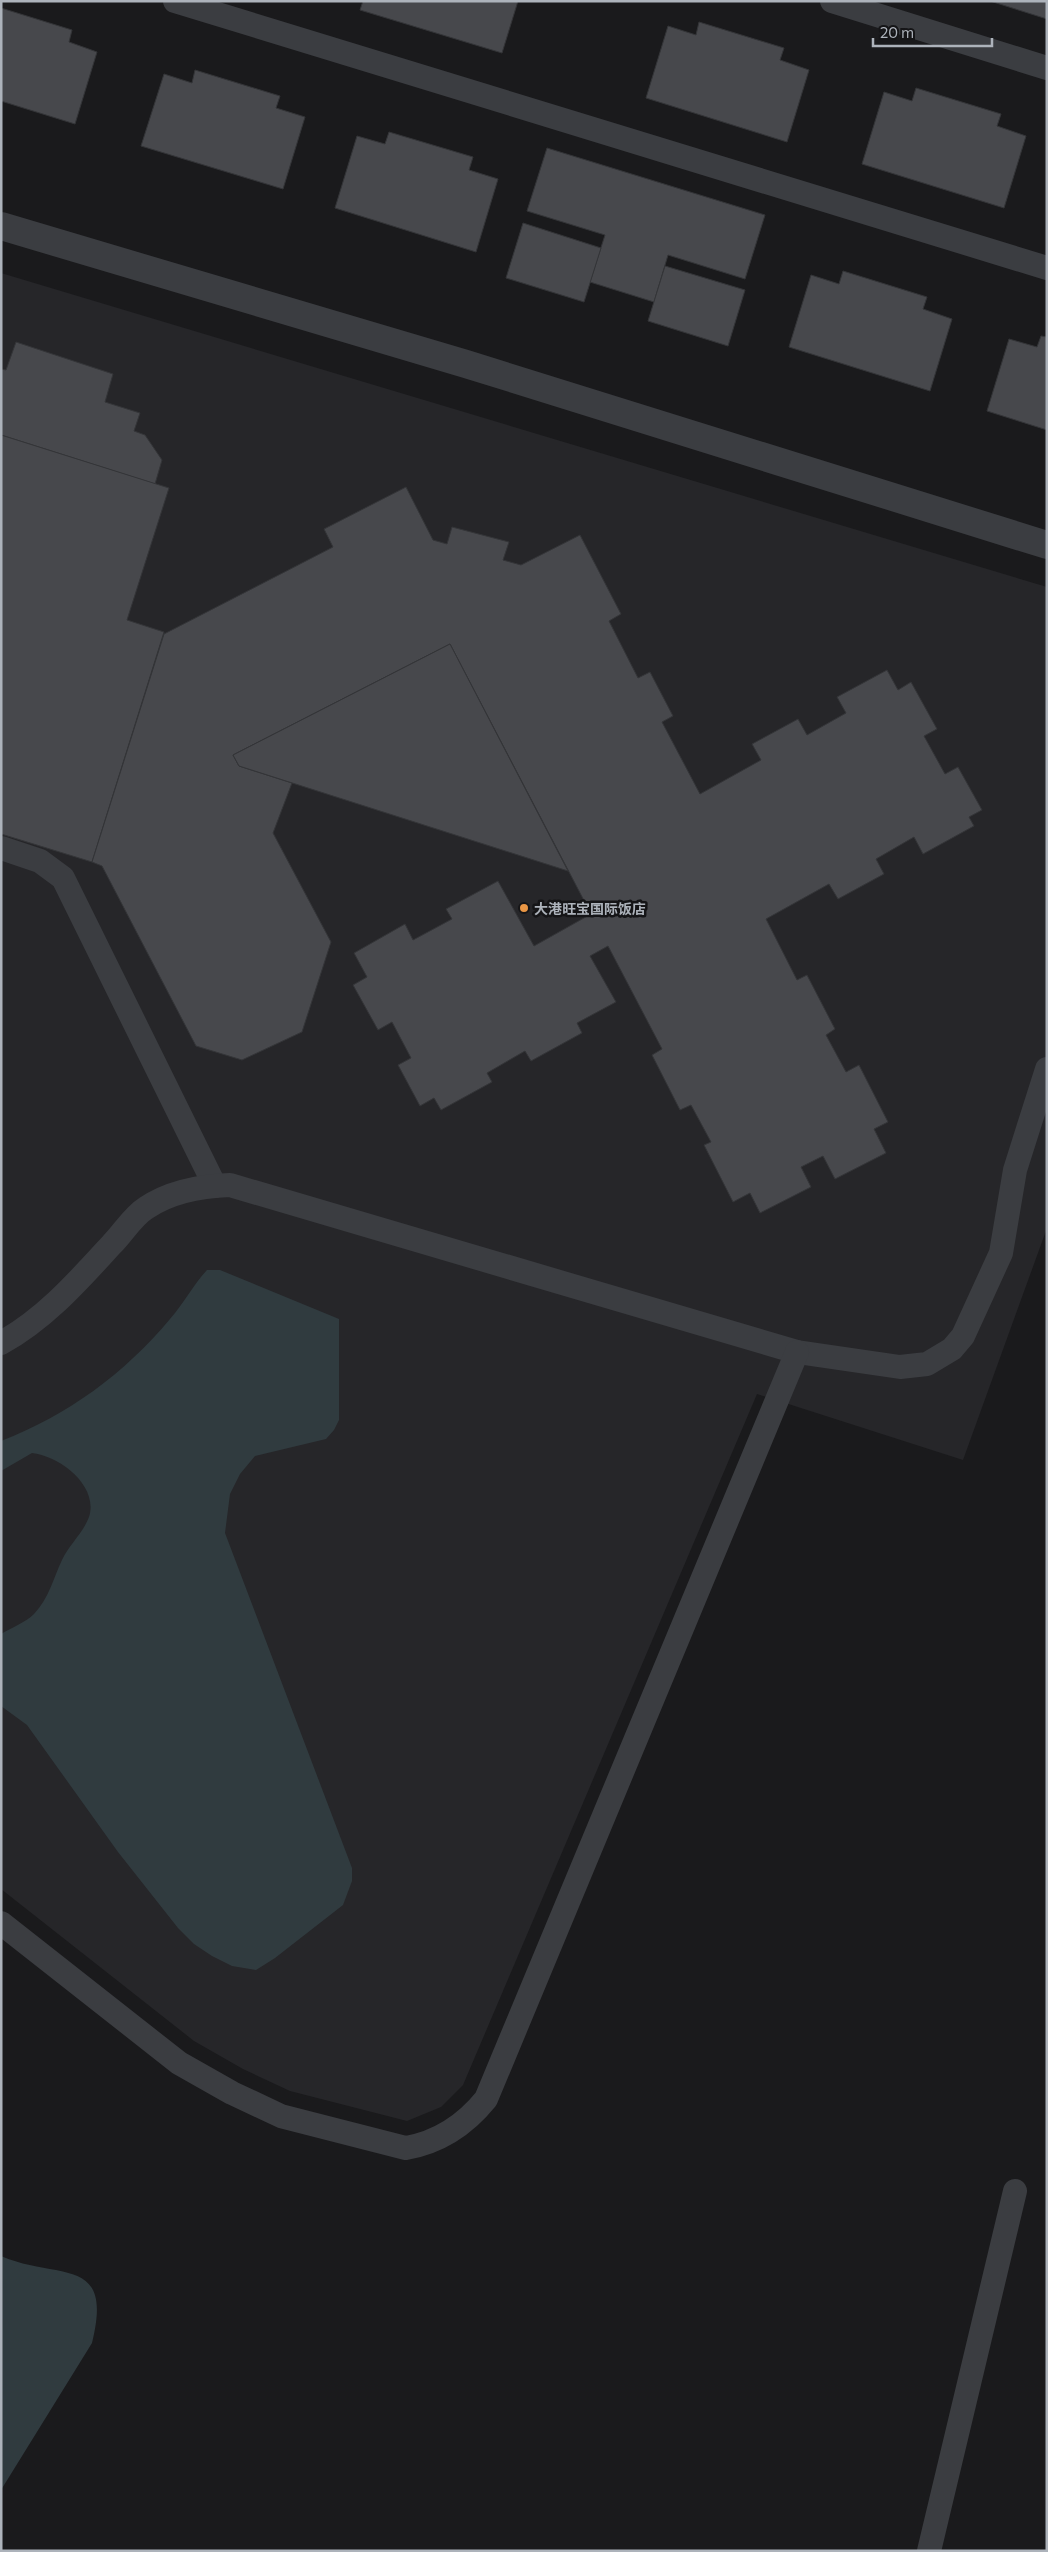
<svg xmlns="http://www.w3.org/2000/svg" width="1048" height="2552" font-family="Commissioner,'Noto Sans SC',sans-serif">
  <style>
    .built { fill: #262629 }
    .water { fill: #303b3f }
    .building { fill: #47484c; stroke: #343538 }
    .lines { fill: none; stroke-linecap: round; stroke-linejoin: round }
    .service { stroke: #3b3d41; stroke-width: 24 }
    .minor { stroke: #3b3d41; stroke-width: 28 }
    .poi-dot { fill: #e99645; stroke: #151517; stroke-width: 2 }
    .labels { text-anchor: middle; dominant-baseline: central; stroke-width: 5; stroke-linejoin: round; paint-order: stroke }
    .poi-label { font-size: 14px; font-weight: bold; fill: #adb3bb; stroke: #151517; text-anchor: start }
  </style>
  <rect width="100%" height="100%" fill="#1a1a1c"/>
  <!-- built -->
  <polygon class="built" points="1,273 1047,587 1047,1228 963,1460 757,1394 463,2085 441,2107 407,2121 290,2091 243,2069 194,2041 1,1889"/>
  <!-- water -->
  <g class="water">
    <path d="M 207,1270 L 220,1270 L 339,1319 L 339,1420 L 334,1430 L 326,1439 L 255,1456 L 240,1474 L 230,1494 L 225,1533 L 352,1868 L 352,1881 L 343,1905 L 275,1958 L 256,1970 L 232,1966 L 212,1956 L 194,1944 L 178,1928 L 118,1852 L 27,1725 L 1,1706 L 1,1634 C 11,1628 26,1622 34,1614 C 49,1598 53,1579 62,1560 C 69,1545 83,1533 89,1517 C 99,1486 60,1456 32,1453 L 1,1471 L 1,1441 C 68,1415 124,1374 170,1319 C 184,1303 193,1285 207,1270 Z"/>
    <path d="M 1,2256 C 58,2281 114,2254 92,2343 L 1,2490 Z"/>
  </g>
  <!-- building -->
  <g class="building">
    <polygon points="363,1 518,1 502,53 360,10"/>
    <polygon points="990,1 1047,1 1047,19"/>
    <polygon points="1,8 72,30 69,42 97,52 75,124 1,101"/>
    <polygon points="699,22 784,48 780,60 809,70 787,142 646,98 668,26 696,35"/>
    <polygon points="195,70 280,96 276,108 305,117 283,189 141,146 164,74 192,83"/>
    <polygon points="916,88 1001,114 997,126 1026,136 1004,208 862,164 884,92 912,101"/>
    <polygon points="389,132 473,157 469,170 498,179 476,252 335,208 357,136 385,144"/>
    <polygon points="547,148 765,215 745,279 668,255 654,302 590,282 605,235 527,211"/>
    <polygon points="523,223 601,248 584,302 506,278"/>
    <polygon points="665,266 745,290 728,346 648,321"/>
    <polygon points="843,271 927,297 923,309 952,319 930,391 789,347 811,275 839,284"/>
    <polygon points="1041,336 1047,337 1047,430 987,411 1009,339 1037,347"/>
    <polygon points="16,342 113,374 105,402 140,413 134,431 145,435 162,460 155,484 1,435 1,369 6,370"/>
    <polygon points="1,435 169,488 127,620 164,632 92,862 1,834"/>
    <polygon points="406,487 433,540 447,544 452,527 509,542 503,560 521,565 580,535 621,614 609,621 638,678 650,672 673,716 662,722 700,794 761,760 752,744 798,719 807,735 846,713 837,697 887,670 898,690 911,682 937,729 924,736 945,774 958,767 982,810 969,817 974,826 923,854 914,837 876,859 884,874 838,899 829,884 766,919 797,980 807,975 835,1029 826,1035 846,1072 859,1065 888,1122 874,1129 886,1153 835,1179 823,1156 801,1167 811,1187 760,1213 750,1193 733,1202 704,1145 711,1142 691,1105 680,1110 652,1055 662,1049 608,946 590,956 616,1002 577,1023 582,1033 531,1061 525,1051 487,1073 492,1082 441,1110 434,1098 420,1106 398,1065 411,1058 392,1022 378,1030 353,985 367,977 354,953 405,924 413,940 452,919 446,909 498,881 534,946 591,914 450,644 233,755 239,766 292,783 273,833 331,942 302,1032 242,1060 196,1046 102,866 92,862 164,634 333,547 324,529"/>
    <polygon points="450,644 568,871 239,766 233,755"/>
  </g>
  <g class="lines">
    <!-- service -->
    <g class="service">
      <polyline points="175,1 1047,268"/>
      <polyline points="832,1 1047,68"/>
      <polyline points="1,848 40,861 63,878 215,1186"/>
      <path d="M 1,1343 C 45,1319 79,1280 112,1244 C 123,1233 133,1216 146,1208 C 171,1191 201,1186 230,1185 L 797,1352 L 900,1367 L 927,1364 L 952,1349 L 963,1336 L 1001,1253 L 1015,1170 L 1047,1069"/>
      <path d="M 1,1923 L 179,2063 L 232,2093 L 281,2116 L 406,2148 C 440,2142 465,2125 486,2099 L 797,1352"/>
      <polyline points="929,2551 1015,2191"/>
    </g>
    <!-- minor -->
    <polyline class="minor" points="1,226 466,364 1047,545"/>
  </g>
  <!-- markers -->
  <circle class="poi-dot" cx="524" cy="908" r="5"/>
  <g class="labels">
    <!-- poi labels -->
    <g class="poi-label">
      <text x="534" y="908">大港旺宝国际饭店</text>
    </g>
  </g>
  <!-- border -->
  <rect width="1048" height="2552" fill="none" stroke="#adb3bb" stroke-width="5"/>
  <!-- scale -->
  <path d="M873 38v8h119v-8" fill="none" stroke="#adb3bb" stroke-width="2.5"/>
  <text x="880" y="38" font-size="15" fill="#adb3bb" stroke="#151517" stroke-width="4" paint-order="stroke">20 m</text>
</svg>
